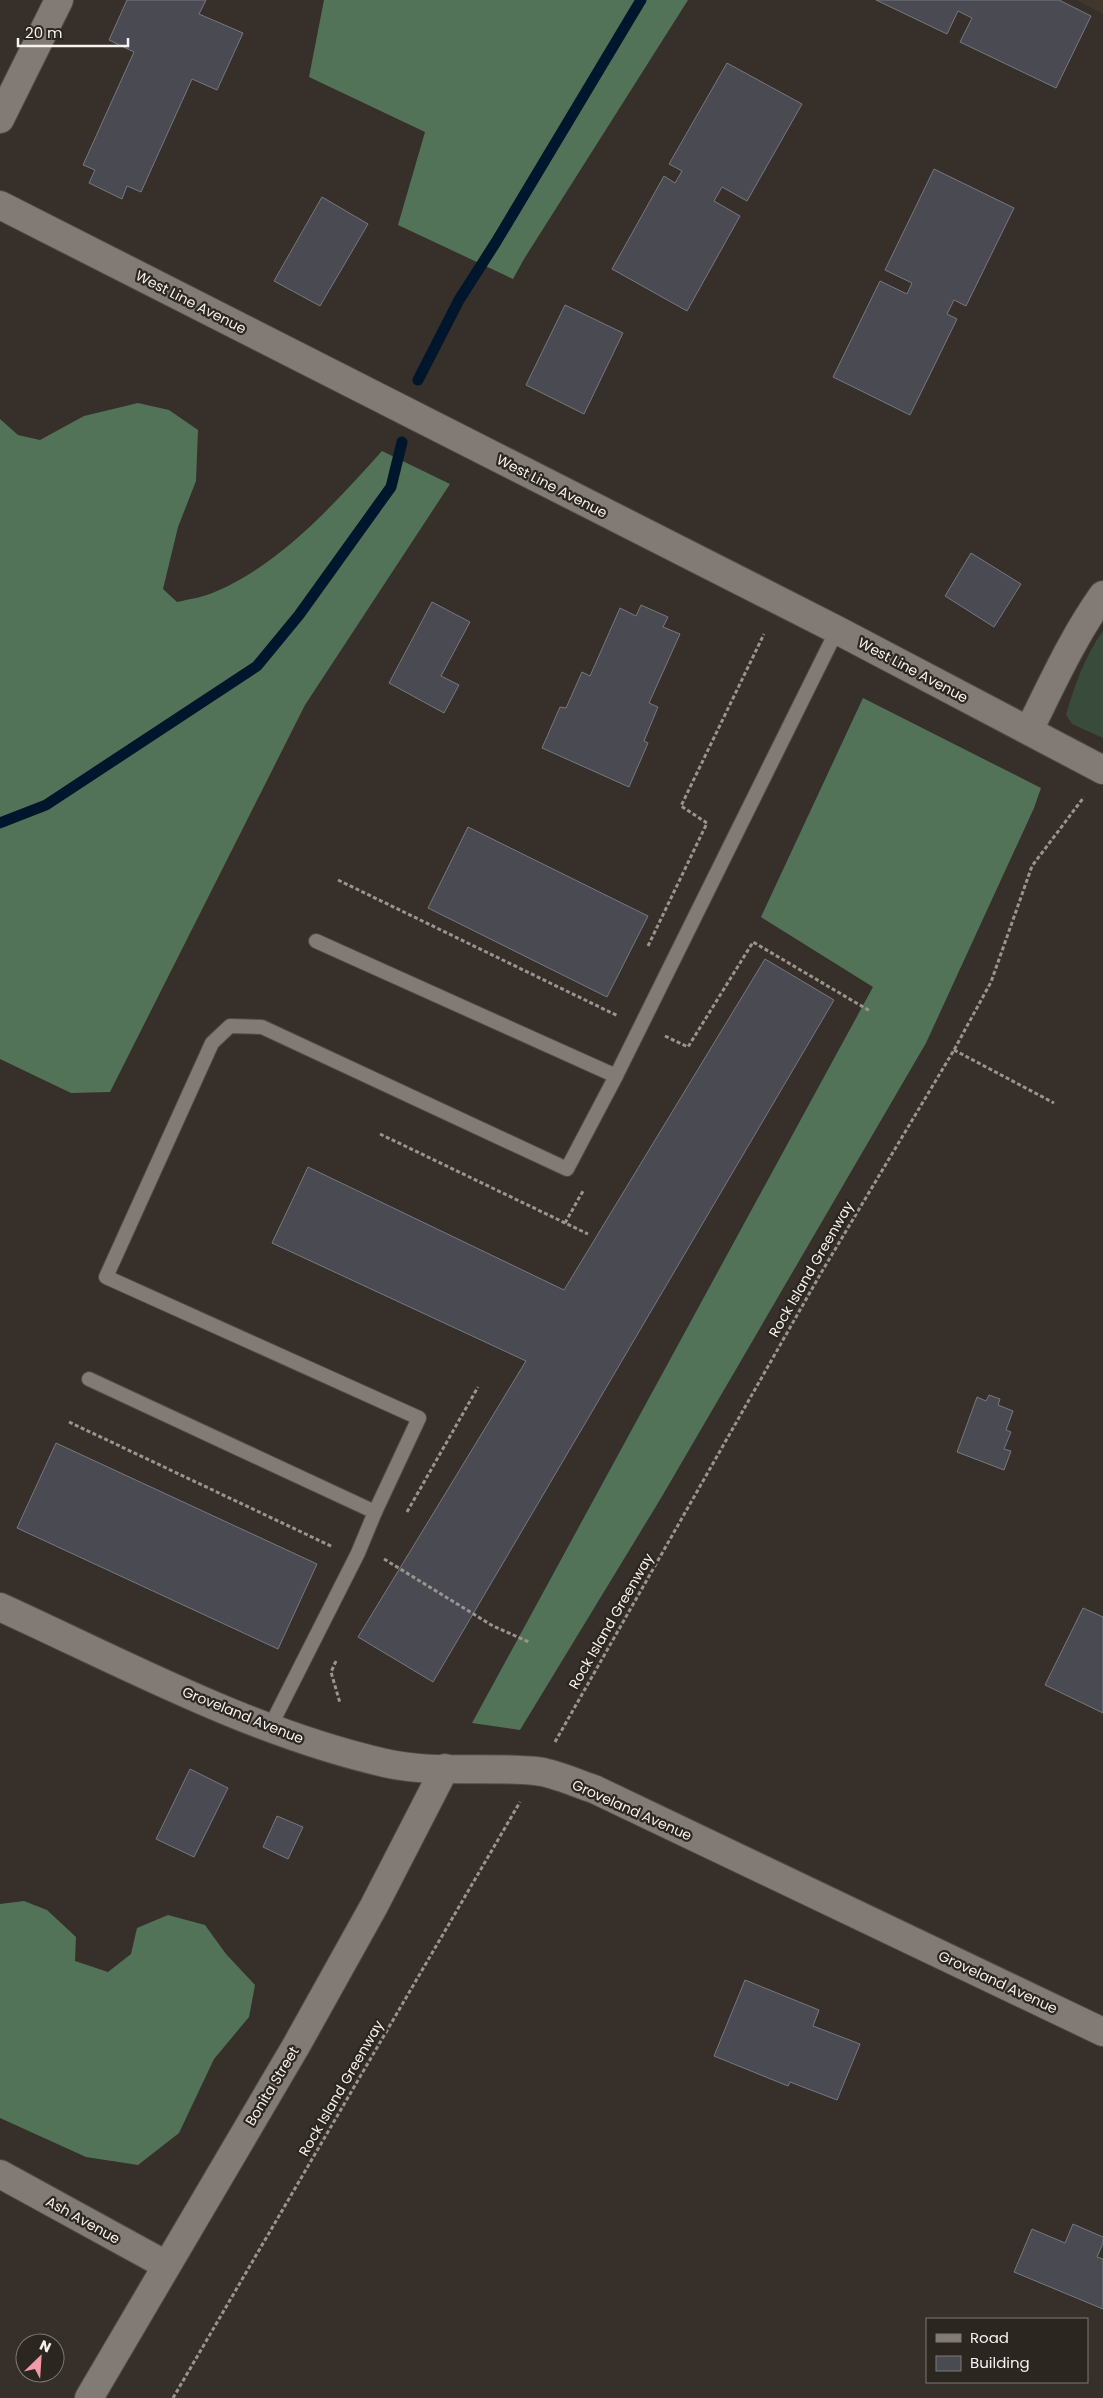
<svg xmlns="http://www.w3.org/2000/svg" width="1103" height="2398" font-family="Poppins,sans-serif">
  <style>
    .built { fill: #42372d }
    .green { fill: #394c3c }
    .forest { fill: #537359 }
    .lines { fill: none; stroke-linecap: round; stroke-linejoin: round }
    .stream { stroke: #00162d; stroke-width: 11 }
    .building { fill: #4a4a53; stroke: #787881 }
    .service-casing { stroke: #514c47; stroke-width: 16 }
    .minor-casing { stroke: #514c47; stroke-width: 30 }
    .path { stroke: #9a9490; stroke-width: 3; stroke-dasharray: 4 2.5; stroke-linecap: butt }
    .service { stroke: #827a74; stroke-width: 14 }
    .minor { stroke: #827a74; stroke-width: 28 }
    .labels { text-anchor: middle; dominant-baseline: central; stroke-width: 4.5; stroke-linejoin: round; paint-order: stroke }
    .street-label { font-size: 14px; fill: #f7f2ef; stroke: #2c2620 }
  </style>
  <rect width="100%" height="100%" fill="#362f2a"/>
  <!-- built -->
  <polygon class="built" points="1076,0 1103,0 1103,14"/>
  <!-- green -->
  <path class="green" d="M 1103,631 L 1103,738 L 1072,724 L 1066,715 C 1074,686 1085,656 1103,631 Z"/>
  <!-- forest -->
  <g class="forest">
    <polygon points="324,0 688,0 524,259 513,279 398,225 425,132 309,77"/>
    <path d="M 138,403 L 169,410 L 198,430 L 196,481 L 178,527 L 163,589 L 177,602 C 190,599 205,597 217,591 C 283,562 335,503 382,451 L 450,484 L 305,705 L 110,1092 L 71,1093 L 0,1059 L 0,419 L 18,435 L 40,440 L 84,416 Z"/>
    <polygon points="863,698 1041,788 1034,808 926,1043 661,1498 520,1730 472,1723 873,987 761,917"/>
    <polygon points="24,1901 47,1910 76,1937 75,1961 108,1972 131,1954 137,1928 168,1915 205,1925 226,1954 255,1985 249,2017 214,2059 179,2133 138,2165 86,2157 0,2118 0,1904"/>
  </g>
  <g class="lines">
    <!-- stream -->
    <g class="stream">
      <polyline points="418,380 459,300 496,242 641,0"/>
      <polyline points="0,823 46,805 257,666 299,615 391,487 402,442"/>
    </g>
  </g>
  <!-- building -->
  <g class="building">
    <polygon points="127,0 206,0 199,14 243,33 217,90 192,79 141,192 127,186 122,199 89,183 95,170 83,165 134,52 109,40"/>
    <polygon points="876,0 1059,0 1091,16 1056,88 960,42 972,18 958,11 947,34"/>
    <polygon points="727,63 802,104 747,201 722,187 714,201 740,216 687,311 612,269 664,176 675,183 682,171 669,164"/>
    <polygon points="934,169 1014,208 966,306 954,300 947,314 957,319 910,415 833,377 880,281 907,294 912,283 885,270"/>
    <polygon points="322,197 368,224 320,306 274,281"/>
    <polygon points="565,305 623,333 584,414 526,385"/>
    <polygon points="971,553 1021,584 994,627 945,596"/>
    <polygon points="432,602 470,622 441,676 459,685 444,713 389,683"/>
    <polygon points="641,605 668,617 663,627 680,634 649,703 658,707 644,741 648,743 629,787 542,748 560,707 566,708 582,672 590,676 620,608 636,616"/>
    <polygon points="468,827 648,916 607,997 428,908"/>
    <polygon points="765,959 834,1000 433,1682 358,1637 526,1361 272,1243 308,1167 564,1290"/>
    <polygon points="989,1395 1000,1399 998,1405 1013,1411 1006,1430 1011,1432 1004,1449 1011,1451 1004,1470 957,1452 977,1397 986,1401"/>
    <polygon points="56,1443 317,1564 278,1649 17,1528"/>
    <polygon points="1083,1608 1103,1617 1103,1713 1045,1685"/>
    <polygon points="190,1769 228,1788 194,1857 156,1839"/>
    <polygon points="277,1816 303,1827 288,1859 263,1847"/>
    <polygon points="745,1980 819,2010 813,2026 860,2044 837,2100 790,2082 788,2086 714,2056"/>
    <polygon points="1073,2224 1103,2237 1103,2243 1097,2257 1103,2259 1103,2309 1014,2272 1032,2229 1065,2243"/>
  </g>
  <g class="lines">
    <defs>
      <g id="service">
        <polyline points="316,941 616,1076 837,630"/>
        <polyline points="89,1379 375,1512 419,1418 106,1277 212,1043 230,1026 262,1027 567,1169 616,1076"/>
        <polyline points="270,1727 358,1553 375,1512"/>
      </g>
      <g id="minor">
        <polyline points="0,119 59,0"/>
        <polyline points="0,205 837,630 1103,770"/>
        <path d="M 1029,730 C 1052,684 1073,637 1103,595"/>
        <path d="M 0,1607 C 125,1664 250,1732 385,1763 C 431,1774 488,1766 536,1771 C 555,1773 575,1783 594,1789 L 1103,2032"/>
        <polyline points="0,2174 166,2265"/>
        <polyline points="89,2398 296,2046 374,1906 445,1768"/>
      </g>
    </defs>
    <!-- service casing -->
    <use href="#service" class="service-casing"/>
    <!-- minor casing -->
    <use href="#minor" class="minor-casing"/>
    <!-- path -->
    <g class="path">
      <polyline points="338,880 618,1016"/>
      <polyline points="648,946 707,823 681,806 764,634"/>
      <polyline points="665,1036 688,1047 753,942 870,1011"/>
      <polyline points="954,1050 1054,1103"/>
      <polyline points="380,1134 588,1234"/>
      <polyline points="565,1223 583,1191"/>
      <polyline points="69,1422 333,1547"/>
      <polyline points="407,1512 478,1387"/>
      <polyline points="384,1559 493,1626 529,1642"/>
      <polyline points="336,1661 331,1672 340,1703"/>
      <polyline points="555,1742 821,1273 954,1050 991,982 1032,866 1084,797"/>
      <polyline points="173,2398 520,1802"/>
    </g>
    <!-- service -->
    <use href="#service" class="service"/>
    <!-- minor -->
    <use href="#minor" class="minor"/>
  </g>
  <g class="labels">
    <!-- street labels -->
    <g class="street-label">
      <text transform="translate(191 302) rotate(27)">West Line Avenue</text>
      <text transform="translate(552 486) rotate(27)">West Line Avenue</text>
      <text transform="translate(913 670) rotate(28)">West Line Avenue</text>
      <text transform="translate(811 1269) rotate(-60)">Rock Island Greenway</text>
      <text transform="translate(611 1621) rotate(-60)">Rock Island Greenway</text>
      <text transform="translate(243 1715) rotate(22)">Groveland Avenue</text>
      <text transform="translate(632 1810) rotate(24)">Groveland Avenue</text>
      <text transform="translate(998 1982) rotate(25)">Groveland Avenue</text>
      <text transform="translate(272 2086) rotate(-59)">Bonita Street</text>
      <text transform="translate(341 2088) rotate(-60)">Rock Island Greenway</text>
      <text transform="translate(83 2220) rotate(29)">Ash Avenue</text>
    </g>
  </g>
  <!-- legend -->
  <rect x="926" y="2318" width="162" height="65" fill="#2c2620" stroke="#7d7873"/>
  <rect x="936" y="2334" width="25" height="8" fill="#827a74" stroke="#7d7873"/>
  <text x="970" y="2343" font-size="15" fill="#f7f2ef">Road</text>
  <rect x="936" y="2356" width="25" height="15" fill="#4a4a53" stroke="#7d7873"/>
  <text x="970" y="2368" font-size="15" fill="#f7f2ef">Building</text>
  <!-- north arrow -->
  <g transform="translate(40 2358) rotate(25)"><circle r="24" fill="#2c2620" stroke="#7d7873"/>
  <path d="M0-4L9 19L0 12L-9 19Z" fill="#f39aa8"/>
  <text y="-8" font-size="14" font-weight="bold" text-anchor="middle" fill="#f7f2ef">N</text>
  </g>
  <!-- scale -->
  <path d="M18 38v8h110v-8" fill="none" stroke="#f7f2ef" stroke-width="2.5"/>
  <text x="25" y="38" font-size="15" fill="#f7f2ef" stroke="#2c2620" stroke-width="4" paint-order="stroke">20 m</text>
</svg>
